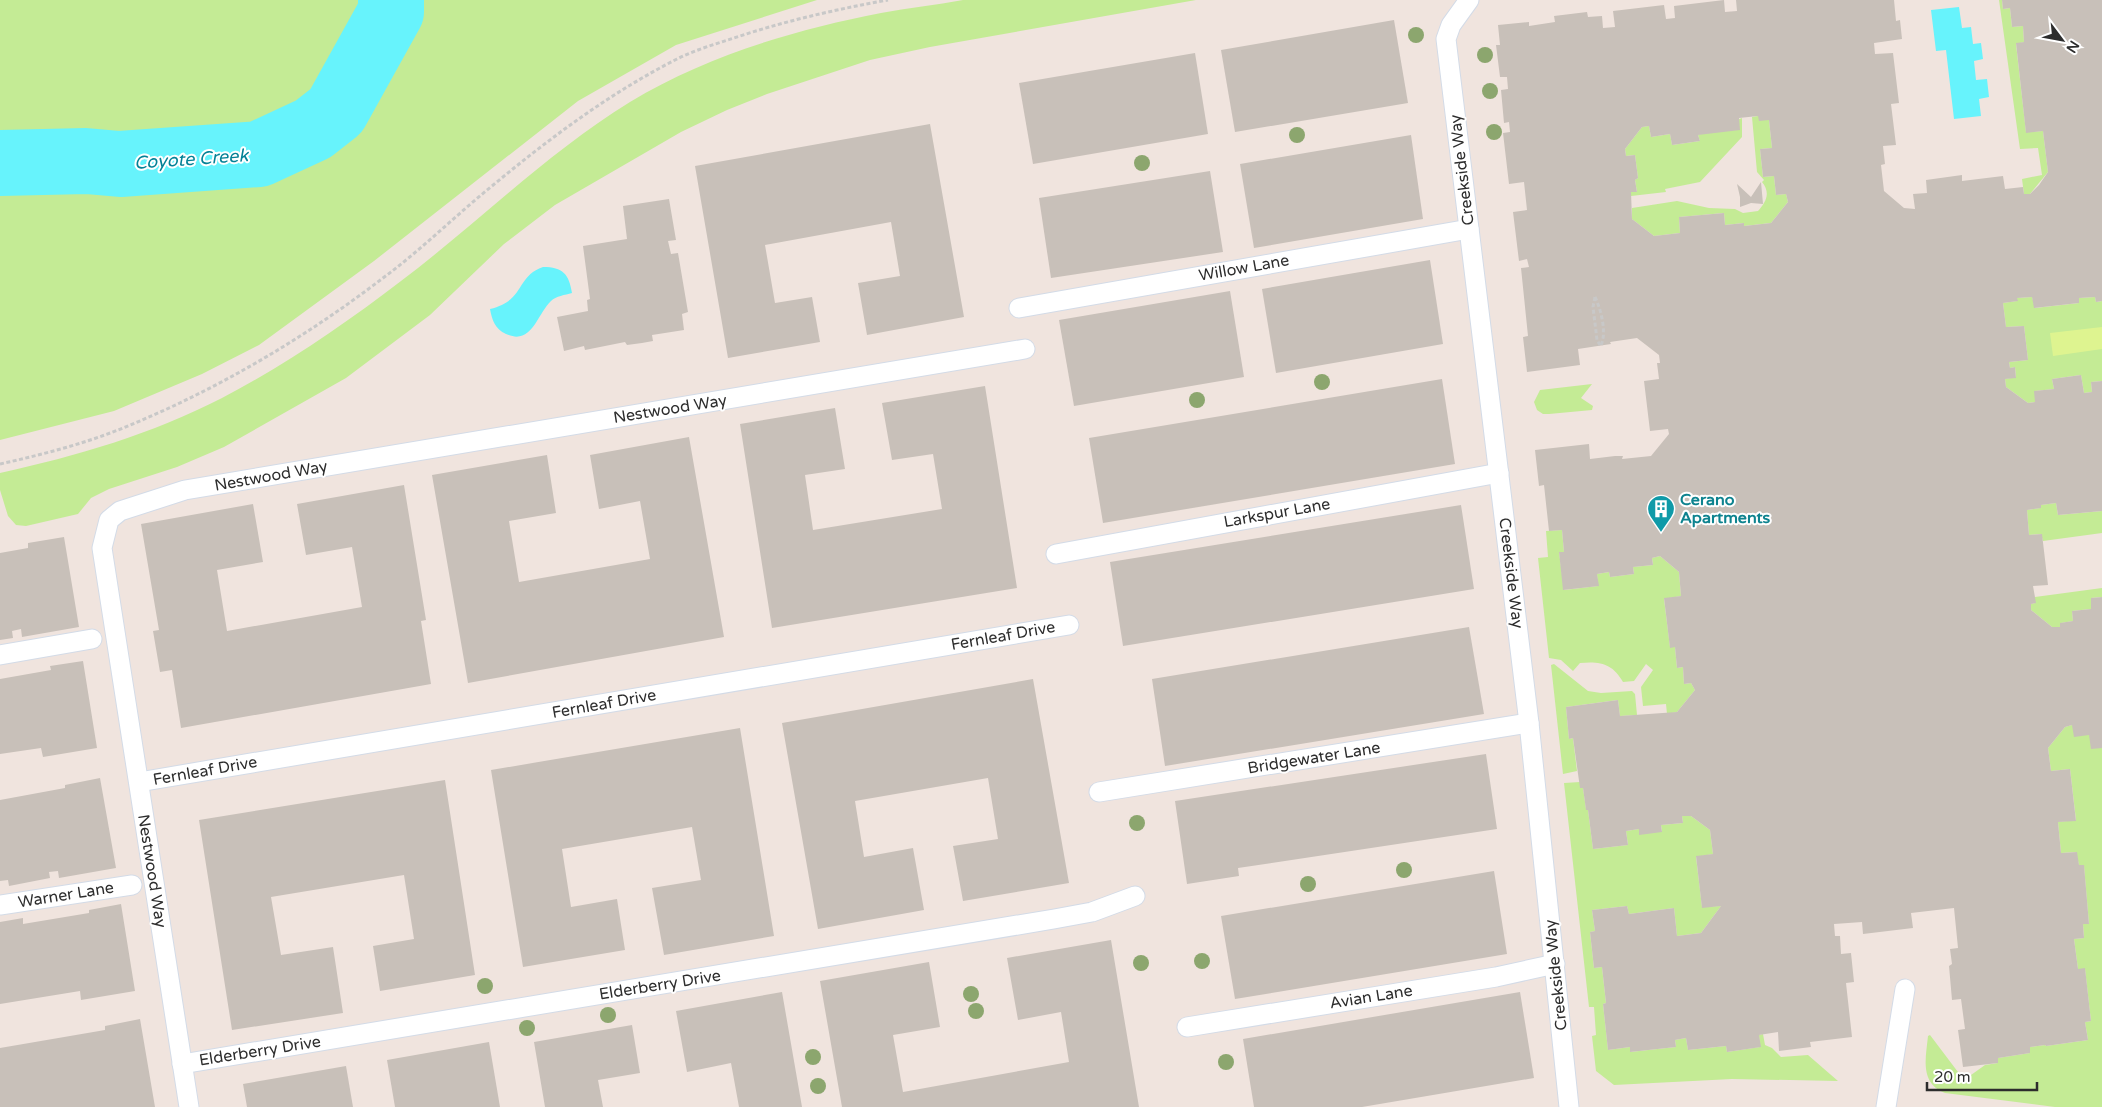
<svg xmlns="http://www.w3.org/2000/svg" width="2102" height="1107" font-family="'Varela Round',sans-serif">
  <style>
    .green { fill: #c4eb95 }
    .pitch { fill: #def490 }
    .water { fill: #67f3fc }
    .lines { fill: none; stroke-linecap: round; stroke-linejoin: round }
    .river { stroke: #67f3fc; stroke-width: 66 }
    .building { fill: #c8c0b9; fill-rule: evenodd }
    .service-casing { stroke: #d3dbe7; stroke-width: 21 }
    .path { stroke: #c8c8c8; stroke-width: 3; stroke-dasharray: 4 2.5; stroke-linecap: butt }
    .service { stroke: #fff; stroke-width: 19 }
    .tree { fill: #8ca66e }
    .labels { text-anchor: middle; dominant-baseline: central; stroke-width: 4; stroke-linejoin: round; paint-order: stroke }
    .street-label { font-size: 16px; fill: #2d2d2d; stroke: #fff }
    .culture-label { font-size: 16px; font-weight: bold; fill: #0d838f; stroke: #fff; text-anchor: start }
    .water-label { font-size: 18px; font-style: italic; fill: #038196; stroke: #fff }
  </style>
  <rect width="100%" height="100%" fill="#f0e4de"/>
  <!-- green -->
  <g class="green">
    <polygon points="0,0 817,0 676,45 578,101 374,261 259,345 202,374 114,411 0,440"/>
    <path d="M 963,0 L 1196,0 L 930,47 L 870,60 L 767,94 L 727,110 L 681,132 L 555,205 L 504,244 L 430,315 L 346,378 L 224,447 L 177,467 L 109,489 L 91,498 L 78,514 L 26,526 L 16,525 L 8,516 L 0,490 L 0,473 C 77,456 152,434 222,398 C 285,365 345,324 401,281 C 478,223 547,153 630,102 C 706,56 794,30 881,13 C 908,8 936,5 963,0 Z"/>
    <polygon points="1999,0 2002,0 2003,9 2010,8 2012,27 2023,26 2024,42 2016,44 2026,132 2043,131 2048,172 2030,194 2024,194 2022,179 2042,175 2038,148 2020,149"/>
    <path d="M 1758,116 L 1769,120 L 1772,148 L 1760,149 L 1763,177 L 1774,176 L 1776,195 L 1786,194 L 1788,202 L 1771,223 L 1744,226 L 1744,223 L 1725,225 L 1724,213 L 1679,217 L 1680,233 L 1654,236 L 1632,219 L 1632,208 L 1677,201 L 1709,208 L 1735,209 L 1743,213 L 1758,211 C 1766,202 1771,193 1762,182 L 1764,180 L 1757,172 L 1752,117 Z"/>
    <polygon points="1742,118 1742,137 1700,182 1665,189 1666,192 1631,196 1631,192 1637,192 1635,180 1638,178 1635,155 1626,156 1625,149 1642,127 1649,126 1651,137 1670,134 1672,145 1700,141 1698,135"/>
    <polygon points="2032,297 2035,308 2079,303 2079,298 2095,297 2096,302 2102,301 2102,381 2091,382 2092,392 2084,393 2081,375 2052,379 2054,389 2035,391 2035,402 2028,403 2006,387 2005,379 2016,377 2015,367 2010,368 2009,362 2028,360 2024,326 2006,327 2003,303 2017,301 2017,298"/>
    <polygon points="1592,384 1581,398 1593,406 1592,410 1549,414 1543,414 1537,410 1534,402 1540,390"/>
    <polygon points="2056,503 2058,515 2102,511 2102,533 2043,541 2041,534 2029,535 2027,510 2040,508 2041,505"/>
    <path d="M 1562,530 L 1564,552 L 1559,552 L 1564,590 L 1598,586 L 1597,574 L 1609,572 L 1610,577 L 1634,574 L 1633,567 L 1653,565 L 1652,558 L 1660,556 L 1679,572 L 1681,596 L 1664,599 L 1670,647 L 1675,647 L 1677,668 L 1683,667 L 1684,684 L 1691,683 L 1695,690 L 1677,712 L 1667,714 L 1666,704 L 1643,706 L 1641,687 L 1653,670 L 1646,664 L 1634,681 L 1623,682 C 1613,664 1601,661 1580,663 L 1573,671 L 1561,660 L 1549,658 L 1538,558 L 1548,557 L 1546,531 Z"/>
    <polygon points="2102,588 2102,597 2091,598 2091,609 2072,611 2073,621 2061,623 2060,627 2052,627 2031,610 2031,604 2035,603 2035,597"/>
    <polygon points="1554,664 1588,691 1601,693 1632,691 1635,694 1637,715 1620,716 1618,700 1566,707 1569,739 1573,738 1577,771 1563,774 1551,665"/>
    <path d="M 2072,725 L 2089,735 L 2102,748 L 2102,1107 L 2055,1107 L 1945,1093 C 1919,1083 1926,1057 1928,1036 L 1930,1035 L 1964,1080 L 1985,1065 L 1998,1063 L 1998,1058 L 2030,1053 L 2030,1047 L 2045,1045 L 2046,1046 L 2088,1040 L 2085,1022 L 2091,1021 L 2085,969 L 2078,969 L 2074,939 L 2084,938 L 2083,924 L 2089,924 L 2084,866 L 2079,865 L 2076,852 L 2061,853 L 2058,822 L 2076,820 L 2070,769 L 2051,771 L 2048,748 L 2065,727 Z"/>
    <polygon points="1580,782 1580,788 1583,788 1586,809 1588,810 1593,849 1628,845 1626,831 1639,829 1639,834 1662,831 1661,825 1683,823 1682,816 1691,816 1710,830 1713,854 1696,857 1702,907 1721,906 1701,933 1677,936 1674,908 1629,914 1627,906 1592,910 1595,931 1590,932 1594,968 1602,967 1606,1003 1603,1004 1608,1050 1630,1047 1630,1052 1676,1047 1675,1040 1686,1038 1688,1050 1726,1046 1727,1052 1760,1047 1759,1035 1763,1034 1765,1045 1772,1048 1781,1057 1808,1055 1838,1081 1732,1079 1614,1085 1596,1071 1592,1036 1596,1035 1594,1007 1589,1007 1564,783"/>
  </g>
  <!-- pitch -->
  <polygon class="pitch" points="2102,327 2102,349 2053,356 2050,333"/>
  <!-- water -->
  <g class="water">
    <polygon points="1959,7 1962,28 1971,27 1973,44 1981,43 1983,59 1974,61 1976,80 1987,79 1989,97 1979,99 1981,116 1954,119 1946,50 1936,51 1931,10"/>
    <path d="M 543,267 C 563,267 569,274 572,293 C 565,295 556,296 551,301 C 537,314 532,346 506,334 C 495,329 492,320 490,309 C 526,300 515,277 543,267 Z"/>
  </g>
  <g class="lines">
    <!-- river -->
    <polyline class="river" points="0,163 86,161 120,164 259,154 313,129 336,111 391,12 391,0"/>
  </g>
  <!-- building -->
  <g class="building">
    <path d="M 1724,0 L 1725,12 L 1737,11 L 1736,0 L 1894,0 L 1896,21 L 1900,20 L 1902,39 L 1874,43 L 1875,54 L 1893,53 L 1899,103 L 1891,104 L 1896,145 L 1883,146 L 1885,164 L 1881,165 L 1884,191 L 1904,208 L 1915,209 L 1913,194 L 1927,193 L 1926,180 L 1962,175 L 1962,181 L 2003,176 L 2005,189 L 2023,187 L 2024,194 L 2030,194 L 2039,185 L 2048,172 L 2043,131 L 2026,133 L 2016,43 L 2024,42 L 2023,26 L 2012,27 L 2010,8 L 2003,9 L 2002,0 L 2102,0 L 2102,301 L 2096,302 L 2095,297 L 2079,298 L 2079,303 L 2034,308 L 2032,297 L 2017,298 L 2018,301 L 2003,303 L 2006,327 L 2024,326 L 2028,360 L 2009,362 L 2010,368 L 2015,367 L 2016,378 L 2005,379 L 2006,387 L 2028,403 L 2035,402 L 2034,391 L 2054,389 L 2052,379 L 2081,375 L 2084,393 L 2092,392 L 2091,382 L 2102,381 L 2102,511 L 2058,515 L 2056,503 L 2041,505 L 2041,508 L 2027,510 L 2029,535 L 2042,534 L 2048,585 L 2033,586 L 2036,603 L 2031,604 L 2031,610 L 2052,627 L 2060,627 L 2060,623 L 2073,621 L 2072,611 L 2091,609 L 2091,598 L 2102,597 L 2102,748 L 2091,749 L 2089,735 L 2074,737 L 2072,725 L 2065,727 L 2048,748 L 2051,771 L 2070,769 L 2076,821 L 2058,822 L 2061,853 L 2077,852 L 2079,865 L 2084,865 L 2089,924 L 2083,924 L 2084,938 L 2074,939 L 2078,969 L 2085,968 L 2091,1021 L 2085,1022 L 2088,1040 L 2046,1046 L 2045,1045 L 2030,1047 L 2030,1053 L 1998,1058 L 1998,1063 L 1963,1067 L 1958,1030 L 1965,1029 L 1961,999 L 1952,1000 L 1949,966 L 1952,964 L 1950,949 L 1958,948 L 1954,908 L 1911,913 L 1913,928 L 1863,934 L 1862,922 L 1834,924 L 1835,936 L 1840,936 L 1841,954 L 1851,953 L 1854,982 L 1846,983 L 1852,1037 L 1810,1042 L 1811,1047 L 1779,1051 L 1778,1032 L 1759,1035 L 1761,1047 L 1727,1052 L 1726,1046 L 1688,1050 L 1686,1038 L 1675,1040 L 1676,1047 L 1630,1052 L 1630,1047 L 1608,1050 L 1603,1004 L 1606,1003 L 1602,967 L 1594,968 L 1590,932 L 1595,931 L 1592,910 L 1627,906 L 1629,914 L 1674,908 L 1677,936 L 1701,933 L 1721,906 L 1702,908 L 1696,856 L 1713,854 L 1710,830 L 1691,816 L 1682,816 L 1683,823 L 1661,825 L 1662,832 L 1639,835 L 1639,829 L 1626,831 L 1628,845 L 1593,849 L 1588,810 L 1586,810 L 1583,788 L 1580,788 L 1573,738 L 1569,739 L 1566,707 L 1618,700 L 1620,716 L 1677,712 L 1695,690 L 1691,683 L 1684,684 L 1683,667 L 1677,668 L 1675,647 L 1670,648 L 1664,598 L 1681,596 L 1679,572 L 1660,556 L 1652,558 L 1653,565 L 1633,567 L 1634,574 L 1610,577 L 1609,572 L 1597,574 L 1599,586 L 1563,590 L 1559,552 L 1564,552 L 1562,530 L 1549,531 L 1544,485 L 1539,486 L 1535,450 L 1589,444 L 1590,459 L 1615,456 L 1623,456 L 1622,459 L 1651,456 L 1669,434 L 1668,429 L 1650,431 L 1644,381 L 1659,379 L 1657,363 L 1660,363 L 1659,355 L 1637,338 L 1610,342 L 1611,344 L 1578,349 L 1580,365 L 1527,372 L 1523,337 L 1528,336 L 1521,268 L 1529,267 L 1527,259 L 1519,261 L 1513,212 L 1527,210 L 1524,182 L 1509,184 L 1503,133 L 1510,132 L 1509,122 L 1504,123 L 1501,90 L 1508,89 L 1507,77 L 1500,77 L 1496,45 L 1500,45 L 1498,25 L 1529,22 L 1529,26 L 1555,22 L 1554,16 L 1587,12 L 1588,17 L 1602,16 L 1603,28 L 1615,27 L 1613,11 L 1664,5 L 1666,19 L 1675,18 L 1674,6 ZM 1758,116 L 1759,121 L 1769,120 L 1772,148 L 1760,149 L 1763,177 L 1774,176 L 1776,195 L 1786,194 L 1788,202 L 1771,223 L 1744,226 L 1744,223 L 1725,225 L 1724,213 L 1679,217 L 1680,233 L 1654,236 L 1632,219 L 1631,192 L 1637,192 L 1635,180 L 1638,178 L 1635,155 L 1626,156 L 1625,149 L 1642,127 L 1649,126 L 1651,137 L 1670,134 L 1672,145 L 1700,141 L 1698,135 L 1740,130 L 1739,118 Z"/>
    <polygon points="1394,20 1408,103 1235,132 1221,50"/>
    <polygon points="1195,53 1208,134 1033,164 1019,83"/>
    <polygon points="930,124 964,317 867,335 858,283 900,276 891,222 765,245 775,303 812,297 820,342 728,358 695,166"/>
    <polygon points="1411,135 1423,219 1254,248 1240,164"/>
    <polygon points="1210,171 1223,252 1051,278 1039,198"/>
    <polygon points="1761,182 1763,204 1751,203 1740,207 1740,197 1737,184 1751,197"/>
    <polygon points="669,199 676,240 668,241 671,254 678,253 688,312 682,314 684,330 652,335 653,341 642,343 627,345 625,342 585,350 584,346 564,351 557,317 588,311 587,300 590,299 583,246 627,239 623,206"/>
    <polygon points="1430,260 1443,344 1276,373 1262,289"/>
    <polygon points="1230,291 1244,377 1074,406 1059,320"/>
    <polygon points="1442,379 1455,464 1103,523 1089,438"/>
    <polygon points="985,386 1017,588 772,628 740,424 835,408 845,469 805,475 813,530 942,509 933,454 892,460 882,403"/>
    <polygon points="689,437 724,637 468,683 432,475 547,455 556,513 509,521 519,582 650,559 640,501 599,509 590,455"/>
    <polygon points="404,485 426,620 421,621 431,684 181,728 172,670 160,672 153,631 159,630 141,524 253,504 263,562 217,570 227,631 362,607 352,547 306,555 297,504"/>
    <polygon points="1461,505 1474,589 1123,646 1110,562"/>
    <polygon points="64,537 79,627 22,637 21,629 12,631 13,638 0,640 0,553 28,548 28,543"/>
    <polygon points="1469,627 1484,714 1165,766 1152,679"/>
    <polygon points="83,661 97,748 43,757 41,748 0,754 0,679 51,670 50,666"/>
    <polygon points="1033,679 1069,883 963,901 953,846 998,839 988,778 855,801 864,857 913,848 924,910 818,929 782,723"/>
    <polygon points="740,728 774,936 664,955 652,888 701,880 692,827 562,849 571,907 617,899 625,950 523,967 491,770"/>
    <polygon points="1486,754 1497,829 1238,868 1239,876 1187,884 1175,801"/>
    <polygon points="100,778 116,868 59,878 58,871 49,872 50,878 9,886 8,880 0,881 0,800 65,788 65,785"/>
    <polygon points="445,780 475,975 380,991 373,946 414,939 404,875 271,897 281,955 333,947 343,1013 232,1030 199,820"/>
    <polygon points="1494,871 1507,954 1235,999 1221,916"/>
    <polygon points="121,904 135,991 81,1000 80,991 0,1004 0,922 23,918 23,924 89,913 89,910"/>
    <polygon points="1111,940 1139,1107 842,1107 820,981 929,962 940,1027 893,1035 903,1092 1069,1062 1061,1012 1018,1020 1007,958"/>
    <polygon points="782,992 802,1107 739,1107 731,1063 687,1072 676,1011"/>
    <polygon points="1520,992 1534,1078 1362,1107 1254,1107 1243,1039"/>
    <polygon points="140,1019 155,1107 0,1107 0,1048 105,1030 105,1026"/>
    <polygon points="632,1025 640,1073 598,1080 603,1107 545,1107 534,1042"/>
    <polygon points="489,1042 500,1107 395,1107 387,1060"/>
    <polygon points="346,1066 353,1107 247,1107 243,1084"/>
  </g>
  <g class="lines">
    <defs>
      <g id="service">
        <polyline points="1469,0 1451,25 1446,39 1529,723 1569,1107"/>
        <polyline points="1019,308 1469,229"/>
        <polyline points="1056,554 1499,473"/>
        <polyline points="0,655 92,639"/>
        <polyline points="139,782 1069,625"/>
        <polyline points="1099,792 1529,723"/>
        <polyline points="0,905 132,885"/>
        <polyline points="1187,1027 1496,977 1555,964"/>
        <polyline points="182,1064 1054,919 1092,912 1135,896"/>
        <polyline points="189,1107 102,548 109,520 120,511 185,490 1025,349"/>
        <polyline points="1886,1107 1905,989"/>
      </g>
    </defs>
    <!-- service casing -->
    <use href="#service" class="service-casing"/>
    <!-- path -->
    <g class="path">
      <path d="M 1595,297 C 1601,309 1607,333 1601,345"/>
      <polyline points="1595,297 1593,307 1597,340 1600,345"/>
      <path d="M 0,464 C 40,455 80,445 118,430 C 213,392 302,340 383,278 C 421,250 455,216 492,186 C 550,138 610,93 677,59 C 697,49 719,43 740,36 C 789,20 838,9 888,0"/>
    </g>
    <!-- service -->
    <use href="#service" class="service"/>
  </g>
  <!-- trees -->
  <g class="tree">
    <circle cx="1416" cy="35" r="8"/>
    <circle cx="1485" cy="55" r="8"/>
    <circle cx="1490" cy="91" r="8"/>
    <circle cx="1494" cy="132" r="8"/>
    <circle cx="1297" cy="135" r="8"/>
    <circle cx="1142" cy="163" r="8"/>
    <circle cx="1322" cy="382" r="8"/>
    <circle cx="1197" cy="400" r="8"/>
    <circle cx="1137" cy="823" r="8"/>
    <circle cx="1404" cy="870" r="8"/>
    <circle cx="1308" cy="884" r="8"/>
    <circle cx="1202" cy="961" r="8"/>
    <circle cx="1141" cy="963" r="8"/>
    <circle cx="485" cy="986" r="8"/>
    <circle cx="971" cy="994" r="8"/>
    <circle cx="976" cy="1011" r="8"/>
    <circle cx="608" cy="1015" r="8"/>
    <circle cx="527" cy="1028" r="8"/>
    <circle cx="813" cy="1057" r="8"/>
    <circle cx="1226" cy="1062" r="8"/>
    <circle cx="818" cy="1086" r="8"/>
  </g>
  <!-- icons -->
  <defs>
    <symbol id="building-pin" viewBox="-11 -11 22 30"><path d="M0 17L-7.5 6A9.5 9.5 0 1 1 7.5 6Z" fill="#0f9aa8" stroke="#fff"/><path d="M-4-6H4V6H1V3H-1V6H-4ZM-2.5-4.3h1.7v1.8h-1.7ZM.8-4.3h1.7v1.8H.8ZM-2.5-1h1.7V.8h-1.7ZM.8-1h1.7V.8H.8Z" fill="#fff"/></symbol>
  </defs>
  <g fill-rule="evenodd">
    <use href="#building-pin" x="1645" y="493" width="32" height="43"/>
  </g>
  <g class="labels">
    <!-- street labels -->
    <g class="street-label">
      <text transform="translate(1462 170) rotate(-97)">Creekside Way</text>
      <text transform="translate(1244 268) rotate(-10)">Willow Lane</text>
      <text transform="translate(670 409) rotate(-9)">Nestwood Way</text>
      <text transform="translate(271 476) rotate(-10)">Nestwood Way</text>
      <text transform="translate(1277 513) rotate(-10)">Larkspur Lane</text>
      <text transform="translate(1511 573) rotate(83)">Creekside Way</text>
      <text transform="translate(1003 636) rotate(-10)">Fernleaf Drive</text>
      <text transform="translate(604 704) rotate(-10)">Fernleaf Drive</text>
      <text transform="translate(1314 758) rotate(-9)">Bridgewater Lane</text>
      <text transform="translate(205 771) rotate(-10)">Fernleaf Drive</text>
      <text transform="translate(152 871) rotate(81)">Nestwood Way</text>
      <text transform="translate(66 895) rotate(-9)">Warner Lane</text>
      <text transform="translate(1556 975) rotate(-96)">Creekside Way</text>
      <text transform="translate(660 985) rotate(-9)">Elderberry Drive</text>
      <text transform="translate(1371 997) rotate(-9)">Avian Lane</text>
      <text transform="translate(260 1051) rotate(-9)">Elderberry Drive</text>
    </g>
    <!-- culture labels -->
    <g class="culture-label">
      <text x="1680" y="500">Cerano<tspan x="1680" dy="18">Apartments</tspan></text>
    </g>
    <!-- water labels -->
    <g class="water-label">
      <text transform="translate(191 159) rotate(-4)">Coyote Creek</text>
    </g>
  </g>
  <!-- north arrow -->
  <g transform="translate(2062 40) rotate(122)" stroke="#ffffff" stroke-width="4" paint-order="stroke">
  <path d="M0-4L9 19L0 12L-9 19Z" fill="#2d2d2d"/>
  <text y="-8" font-size="14" font-weight="bold" text-anchor="middle" fill="#2d2d2d">N</text>
  </g>
  <!-- scale -->
  <path d="M1927 1082v8h110v-8" fill="none" stroke="#2d2d2d" stroke-width="2.5"/>
  <text x="1934" y="1082" font-size="15" fill="#2d2d2d" stroke="#ffffff" stroke-width="4" paint-order="stroke">20 m</text>
</svg>
